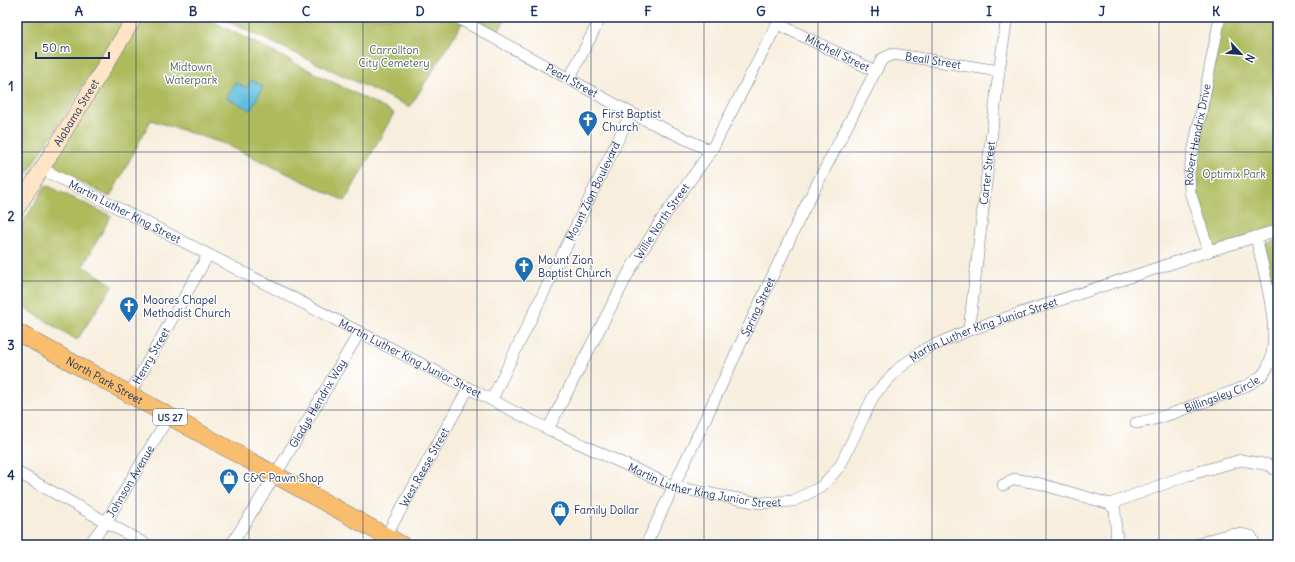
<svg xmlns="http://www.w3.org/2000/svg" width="1295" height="562" font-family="Delius,sans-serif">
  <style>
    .green { fill: #aebb5d; stroke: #64755e }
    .water { fill: #60bfde; stroke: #3e779e }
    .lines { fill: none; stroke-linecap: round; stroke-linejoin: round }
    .street-casing { stroke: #68728a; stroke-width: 12 }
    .secondary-casing { stroke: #68728a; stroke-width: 16 }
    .primary-casing { stroke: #68728a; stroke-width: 18 }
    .street { stroke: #fff; stroke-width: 11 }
    .secondary { stroke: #fde5c5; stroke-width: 15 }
    .primary { stroke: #f9be6d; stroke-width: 17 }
    .grid { fill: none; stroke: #1b2f5e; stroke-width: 1; stroke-opacity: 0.55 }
    .labels { text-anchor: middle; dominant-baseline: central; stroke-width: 3; stroke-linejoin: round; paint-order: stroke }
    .shield { fill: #fff; stroke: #5f6d8e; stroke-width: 1 }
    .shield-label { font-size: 10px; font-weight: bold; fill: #1b2f5e }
    .park-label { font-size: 11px; fill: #4e605e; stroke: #fff }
    .street-label { font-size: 11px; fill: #1b2f5e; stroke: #fff }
    .poi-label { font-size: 11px; fill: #1b2f5e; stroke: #fff; text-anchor: start }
    .neatline { fill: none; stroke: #1b2f5e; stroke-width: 1.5 }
    .grid-label { font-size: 13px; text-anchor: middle; font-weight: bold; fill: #1b2f5e }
  </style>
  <rect width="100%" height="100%" fill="#fff"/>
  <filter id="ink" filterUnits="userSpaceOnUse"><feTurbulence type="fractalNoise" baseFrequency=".025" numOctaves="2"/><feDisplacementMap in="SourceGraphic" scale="8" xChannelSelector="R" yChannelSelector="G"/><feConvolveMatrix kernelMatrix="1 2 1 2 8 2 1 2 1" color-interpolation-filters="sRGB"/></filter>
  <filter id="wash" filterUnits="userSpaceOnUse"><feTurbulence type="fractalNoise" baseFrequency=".012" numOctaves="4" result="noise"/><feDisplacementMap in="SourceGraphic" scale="16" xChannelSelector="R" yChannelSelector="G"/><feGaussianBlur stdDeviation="0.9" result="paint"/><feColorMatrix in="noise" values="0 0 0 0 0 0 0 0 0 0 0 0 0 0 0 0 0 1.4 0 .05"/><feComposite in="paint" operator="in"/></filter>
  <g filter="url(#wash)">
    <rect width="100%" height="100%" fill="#f7eedd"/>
    <!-- green -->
    <g class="green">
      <polygon points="17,17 127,17 17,190"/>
      <polygon points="135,17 204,17 394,113 345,201 225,144 151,120 110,197 55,169 52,160"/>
      <polygon points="218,17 466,17 410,107"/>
      <polygon points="468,17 506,17 499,31"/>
      <polygon points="1220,17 1278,17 1278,230 1209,251 1194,207 1193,149"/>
      <polygon points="46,185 111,216 83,266 113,285 77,340 17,303 17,232"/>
      <polygon points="1278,240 1278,339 1262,245"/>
    </g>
    <!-- water -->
    <polygon class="water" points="251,80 263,86 251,110 227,98 235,82 247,88"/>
  </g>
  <g filter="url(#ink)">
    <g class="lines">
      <defs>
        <g id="street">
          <path id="s1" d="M 456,17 L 631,113 L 711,151"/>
          <path id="s2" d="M 778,24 L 875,71"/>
          <polyline points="569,79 601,17"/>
          <path id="s3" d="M 42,169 L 548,429 L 674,487 L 760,503 L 793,501 L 821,487 L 840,466 L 874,395 L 898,369 L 925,349 L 969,330 L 1209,251 L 1278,230"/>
          <path id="s4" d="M 1209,251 L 1190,192 L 1189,173 L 1220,17"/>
          <path id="s5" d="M 969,330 L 999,71 L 1007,17"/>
          <path id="s6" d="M 129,395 L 208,255"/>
          <path id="s7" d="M 492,399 L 631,113"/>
          <path id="s8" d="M 1136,423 C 1162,419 1186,408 1211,399 C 1228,393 1244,389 1259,378 C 1290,353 1263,270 1256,237"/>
          <path id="s9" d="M 548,429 L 630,270 L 662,219 L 711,151 L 781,17"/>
          <polyline points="17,472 147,545"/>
          <polyline points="1003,485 1014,479 1037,483 1110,504 1115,510 1117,545"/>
          <polyline points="1110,504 1188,475 1241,460 1269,465 1278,472"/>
          <path id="s10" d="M 89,545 L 106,522 L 169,416"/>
          <path id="s11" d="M 231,545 L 276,474 L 359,333"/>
          <path id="s12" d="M 381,545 L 468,389"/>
          <path id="s13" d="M 646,545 L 803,211 L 882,59 L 893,54 L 999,71"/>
          <path d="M 1197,545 C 1215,538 1231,531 1251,536 L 1255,545"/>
        </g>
        <g id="secondary">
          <path id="s14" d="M 17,209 L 135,17"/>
        </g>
        <g id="primary">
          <path id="s15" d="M 17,332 L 402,545"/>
        </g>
      </defs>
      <!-- street casing -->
      <use href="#street" class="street-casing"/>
      <!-- secondary casing -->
      <use href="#secondary" class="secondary-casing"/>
      <!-- primary casing -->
      <use href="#primary" class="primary-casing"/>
      <!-- street -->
      <use href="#street" class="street"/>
      <!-- secondary -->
      <use href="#secondary" class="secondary"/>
      <!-- primary -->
      <use href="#primary" class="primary"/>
    </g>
  </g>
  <!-- grid -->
  <path class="grid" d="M 136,17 L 136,545M 249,17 L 249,545M 363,17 L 363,545M 477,17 L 477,545M 591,17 L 591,545M 704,17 L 704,545M 818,17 L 818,545M 932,17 L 932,545M 1046,17 L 1046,545M 1159,17 L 1159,545M 17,152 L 1278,152M 17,281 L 1278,281M 17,410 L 1278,410"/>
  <!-- icons -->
  <defs>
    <symbol id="church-pin" viewBox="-11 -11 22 30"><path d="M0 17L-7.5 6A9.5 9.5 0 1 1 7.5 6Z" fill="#1f6fb2" stroke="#fff"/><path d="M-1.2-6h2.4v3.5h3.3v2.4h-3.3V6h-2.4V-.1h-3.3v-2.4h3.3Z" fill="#fff"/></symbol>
    <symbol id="shop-pin" viewBox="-11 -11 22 30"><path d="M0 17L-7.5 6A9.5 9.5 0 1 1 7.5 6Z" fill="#1f6fb2" stroke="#fff"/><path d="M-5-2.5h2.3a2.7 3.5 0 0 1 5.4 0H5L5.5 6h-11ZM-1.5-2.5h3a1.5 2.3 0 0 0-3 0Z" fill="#fff"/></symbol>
  </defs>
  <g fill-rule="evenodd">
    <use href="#church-pin" x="577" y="109" width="22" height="30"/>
    <use href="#church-pin" x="513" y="255" width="22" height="30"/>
    <use href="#church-pin" x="118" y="295" width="22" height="30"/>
    <use href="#shop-pin" x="218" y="467" width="22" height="30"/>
    <use href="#shop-pin" x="549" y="499" width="22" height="30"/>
  </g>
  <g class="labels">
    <!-- shield labels -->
    <rect class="shield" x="153" y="409" width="34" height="16" rx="3"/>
    <g class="shield-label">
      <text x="170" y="417">US 27</text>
    </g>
    <!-- park labels -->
    <g class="park-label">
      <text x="394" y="50">Carrollton<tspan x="394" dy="13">City Cemetery</tspan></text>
      <text x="191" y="67">Midtown<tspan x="191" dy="13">Waterpark</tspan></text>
      <text x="1234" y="174">Optimix Park</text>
    </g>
    <!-- street labels -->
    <g class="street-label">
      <text stroke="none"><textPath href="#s2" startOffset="66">Mitchell Street</textPath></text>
      <text stroke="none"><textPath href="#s13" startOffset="593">Beall Street</textPath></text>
      <text stroke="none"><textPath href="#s1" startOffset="132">Pearl Street</textPath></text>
      <text stroke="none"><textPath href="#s14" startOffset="113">Alabama Street</textPath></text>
      <text stroke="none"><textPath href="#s4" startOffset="120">Robert Hendrix Drive</textPath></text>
      <text stroke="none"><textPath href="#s5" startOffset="158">Carter Street</textPath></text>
      <text stroke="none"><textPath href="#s7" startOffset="231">Mount Zion Boulevard</textPath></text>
      <text stroke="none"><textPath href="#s3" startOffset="93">Martin Luther King Street</textPath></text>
      <text stroke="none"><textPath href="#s9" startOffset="237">Willie North Street</textPath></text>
      <text stroke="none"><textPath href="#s13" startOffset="263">Spring Street</textPath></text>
      <text stroke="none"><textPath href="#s3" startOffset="1097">Martin Luther King Junior Street</textPath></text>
      <text stroke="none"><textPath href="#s6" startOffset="45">Henry Street</textPath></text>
      <text stroke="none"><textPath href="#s3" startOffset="414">Martin Luther King Junior Street</textPath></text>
      <text stroke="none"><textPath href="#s15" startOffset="100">North Park Street</textPath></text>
      <text stroke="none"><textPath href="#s8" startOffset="91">Billingsley Circle</textPath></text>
      <text stroke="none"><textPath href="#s11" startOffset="166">Gladys Hendrix Way</textPath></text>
      <text stroke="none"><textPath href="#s12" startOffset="89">West Reese Street</textPath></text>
      <text stroke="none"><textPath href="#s10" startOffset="76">Johnson Avenue</textPath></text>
      <text stroke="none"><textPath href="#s3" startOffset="737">Martin Luther King Junior Street</textPath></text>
    </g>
    <!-- poi labels -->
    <g class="poi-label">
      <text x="602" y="114">First Baptist<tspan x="602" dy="13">Church</tspan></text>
      <text x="538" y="260">Mount Zion<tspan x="538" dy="13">Baptist Church</tspan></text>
      <text x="143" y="300">Moores Chapel<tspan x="143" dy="13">Methodist Church</tspan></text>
      <text x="243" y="478">C&amp;C Pawn Shop</text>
      <text x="574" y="510">Family Dollar</text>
    </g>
  </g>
  <!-- margin -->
  <rect width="1295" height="562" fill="none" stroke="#fff" stroke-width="44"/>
  <!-- north arrow -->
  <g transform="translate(1241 54) rotate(116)" stroke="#ffffff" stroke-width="3" paint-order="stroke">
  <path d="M0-3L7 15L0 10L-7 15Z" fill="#1b2f5e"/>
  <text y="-6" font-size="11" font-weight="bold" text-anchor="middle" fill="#1b2f5e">N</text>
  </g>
  <!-- scale -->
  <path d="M36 52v6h73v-6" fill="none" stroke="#1b2f5e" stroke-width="2"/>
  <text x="42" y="52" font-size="12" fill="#1b2f5e" stroke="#ffffff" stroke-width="3" paint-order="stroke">50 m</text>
  <rect x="22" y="22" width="1251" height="518" class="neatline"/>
  <g class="grid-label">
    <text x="79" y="16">A</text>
    <text x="193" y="16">B</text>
    <text x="306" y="16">C</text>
    <text x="420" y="16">D</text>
    <text x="534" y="16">E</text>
    <text x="648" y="16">F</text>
    <text x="761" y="16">G</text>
    <text x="875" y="16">H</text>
    <text x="989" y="16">I</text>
    <text x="1102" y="16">J</text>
    <text x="1216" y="16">K</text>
    <text x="11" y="91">1</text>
    <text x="11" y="221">2</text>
    <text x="11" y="350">3</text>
    <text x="11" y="480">4</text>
  </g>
</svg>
